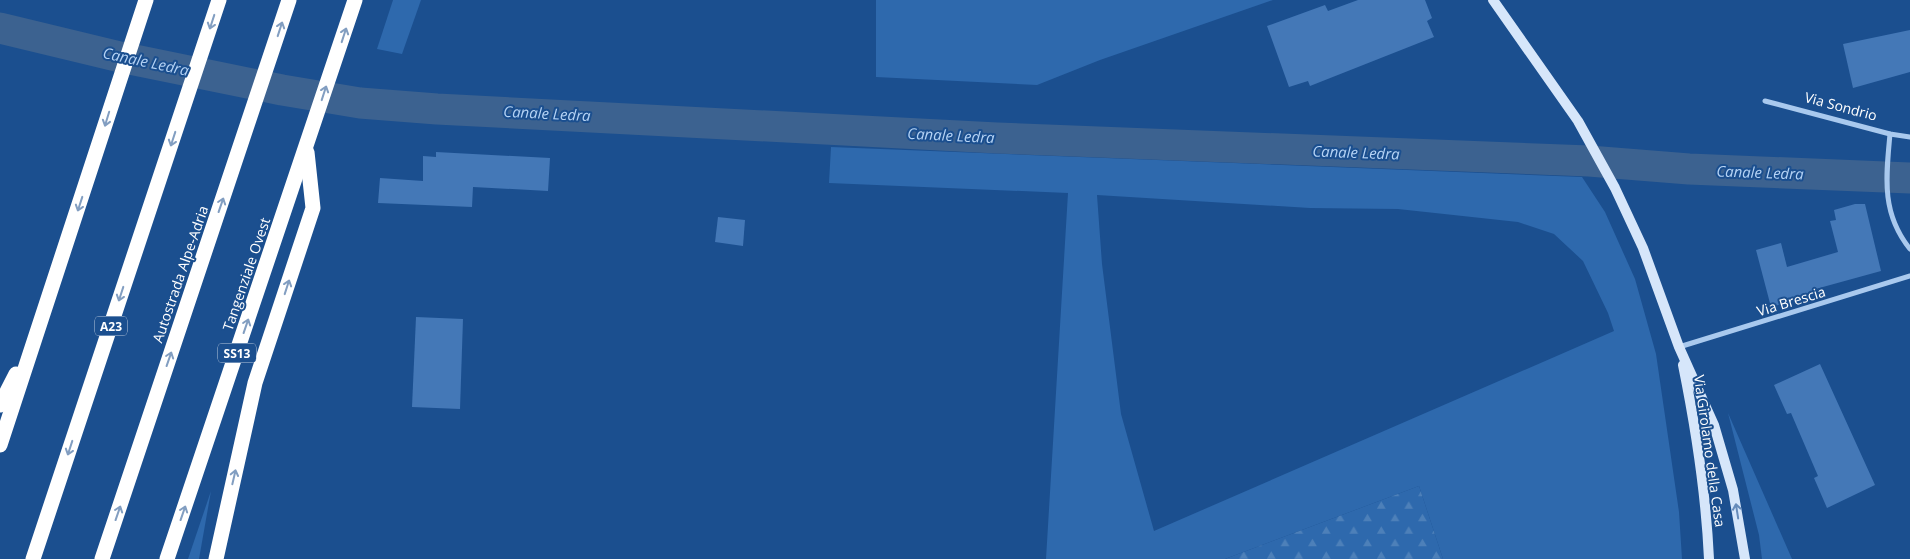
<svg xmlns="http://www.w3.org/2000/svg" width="1910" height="559" font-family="'Open Sans',sans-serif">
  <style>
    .green { fill: #2e69ad; fill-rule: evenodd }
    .forest { fill: url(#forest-firs) }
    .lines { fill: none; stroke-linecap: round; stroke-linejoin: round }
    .canal { stroke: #3c6290; stroke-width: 31 }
    .building { fill: #4478b7 }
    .street { stroke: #a9c9ee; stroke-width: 5 }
    .secondary { stroke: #d6e6fa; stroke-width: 10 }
    .highway { stroke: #fff; stroke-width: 15 }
    .oneway { stroke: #829ec1 }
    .oneway2 { stroke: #668bba }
    .labels { text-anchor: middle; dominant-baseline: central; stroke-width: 4; stroke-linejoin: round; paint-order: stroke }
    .shield { fill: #1b4f8f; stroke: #bbcadd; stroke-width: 1 }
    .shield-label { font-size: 12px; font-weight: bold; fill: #fff }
    .street-label { font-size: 14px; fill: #fff; stroke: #1b4f8f }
    .water-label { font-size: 15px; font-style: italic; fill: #b5d3f5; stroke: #1b4f8f }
  </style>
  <defs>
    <pattern id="forest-firs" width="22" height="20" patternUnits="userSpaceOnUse" patternTransform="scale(1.25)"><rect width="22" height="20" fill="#2e69ad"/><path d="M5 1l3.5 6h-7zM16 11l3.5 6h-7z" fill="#4d80b9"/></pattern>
  </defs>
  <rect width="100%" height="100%" fill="#1b4f8f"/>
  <!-- green -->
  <g class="green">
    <polygon points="393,0 421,0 402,54 377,49"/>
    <polygon points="876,0 1273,0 1100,60 1037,85 876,77"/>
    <path d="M 831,147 L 1582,177 L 1605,212 L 1635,279 L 1656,354 L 1679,512 L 1682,559 L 1443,559 L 1419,486 L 1225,559 L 1046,559 L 1068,193 L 829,183 ZM 1097,195 L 1310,208 L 1398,209 L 1518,222 L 1554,234 L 1583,261 L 1608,313 L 1614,331 L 1154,531 L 1121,414 L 1102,264 Z"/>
    <polygon points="1728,413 1792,559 1762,559 1759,535"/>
    <polygon points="211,491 199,559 188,559"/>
  </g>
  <!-- forest -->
  <polygon class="forest" points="1419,486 1443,559 1225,559"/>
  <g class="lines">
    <!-- canal -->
    <polyline class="canal" points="0,28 120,57 282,90 360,103 437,109 997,138 1589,161 1689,169 1910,178"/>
  </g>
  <!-- building -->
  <g class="building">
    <polygon points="1358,0 1425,0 1432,18 1427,21 1434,37 1310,86 1308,81 1289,87 1267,26 1325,5 1328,11"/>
    <polygon points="1910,30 1910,72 1853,88 1843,44"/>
    <polygon points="436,152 550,158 548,191 473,187 472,207 378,203 380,178 423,181 423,156 436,157"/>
    <polygon points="1855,204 1865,204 1881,271 1812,290 1813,295 1771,307 1756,250 1781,243 1787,267 1838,252 1830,221 1836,220 1834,210"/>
    <polygon points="718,217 745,220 743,246 715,242"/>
    <polygon points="416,317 463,319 460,409 412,407"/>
    <polygon points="1820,364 1875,485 1827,508 1814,478 1818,476 1791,413 1787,414 1774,385"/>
  </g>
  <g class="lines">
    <!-- street -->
    <g class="street">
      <polyline points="1765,101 1890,134 1910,137"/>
      <path d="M 1890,134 C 1886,177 1881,213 1910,249"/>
      <polyline points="1679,347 1910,276"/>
    </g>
    <!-- secondary -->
    <g class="secondary">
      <polyline points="1493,0 1578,121 1615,188 1643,248 1679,347 1714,425 1733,490 1745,559"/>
      <path d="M 1683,365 C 1696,429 1706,494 1709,559"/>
    </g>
    <!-- highway -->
    <g class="highway">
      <polyline points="0,405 16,374"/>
      <polyline points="0,445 146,0"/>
      <polyline points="33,559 219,0"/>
      <polyline points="102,559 289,0"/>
      <polyline points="167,559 355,0"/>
      <polyline points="216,559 255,383 313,208 307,152"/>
    </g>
  </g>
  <!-- one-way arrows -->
  <defs><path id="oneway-shaft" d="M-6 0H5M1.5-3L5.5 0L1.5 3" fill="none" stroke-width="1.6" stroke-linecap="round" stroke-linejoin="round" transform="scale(1.25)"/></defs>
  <g class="oneway">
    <use href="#oneway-shaft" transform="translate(212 22) rotate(108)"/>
    <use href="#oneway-shaft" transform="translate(280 29) rotate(-72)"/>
    <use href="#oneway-shaft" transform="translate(344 35) rotate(-72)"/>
    <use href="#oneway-shaft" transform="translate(324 93) rotate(-72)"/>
    <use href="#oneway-shaft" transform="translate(107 119) rotate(107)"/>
    <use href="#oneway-shaft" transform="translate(173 139) rotate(108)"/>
    <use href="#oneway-shaft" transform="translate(80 204) rotate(108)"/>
    <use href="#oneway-shaft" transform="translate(221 205) rotate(-71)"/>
    <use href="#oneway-shaft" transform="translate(287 287) rotate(-72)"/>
    <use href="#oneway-shaft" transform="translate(121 294) rotate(108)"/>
    <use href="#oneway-shaft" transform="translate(246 326) rotate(-71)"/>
    <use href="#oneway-shaft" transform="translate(169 359) rotate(-71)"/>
    <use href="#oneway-shaft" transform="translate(70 448) rotate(108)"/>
    <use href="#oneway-shaft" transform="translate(234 477) rotate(-77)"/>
    <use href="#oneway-shaft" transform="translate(118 513) rotate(-71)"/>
    <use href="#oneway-shaft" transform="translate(183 513) rotate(-71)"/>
  </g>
  <use class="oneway2" href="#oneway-shaft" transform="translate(1737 511) rotate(-99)"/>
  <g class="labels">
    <!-- shield labels -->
    <g class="shield">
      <rect x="95" y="316.5" width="32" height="19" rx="4"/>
      <rect x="218" y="343.5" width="38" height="19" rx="4"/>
    </g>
    <g class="shield-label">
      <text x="111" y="326">A23</text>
      <text x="237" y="353">SS13</text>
    </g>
    <!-- street labels -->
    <g class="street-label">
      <text transform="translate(1841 106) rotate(15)">Via Sondrio</text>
      <text transform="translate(180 274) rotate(-71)">Autostrada Alpe-Adria</text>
      <text transform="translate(246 274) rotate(-71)">Tangenziale Ovest</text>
      <text transform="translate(1791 301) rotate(-17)">Via Brescia</text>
      <text transform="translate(1710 451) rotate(82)">Via Girolamo della Casa</text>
    </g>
    <!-- water labels -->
    <g class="water-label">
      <text transform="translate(146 61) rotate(12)">Canale Ledra</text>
      <text transform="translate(547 113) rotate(3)">Canale Ledra</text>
      <text transform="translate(951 135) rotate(3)">Canale Ledra</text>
      <text transform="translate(1356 152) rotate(2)">Canale Ledra</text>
      <text transform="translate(1760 172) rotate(2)">Canale Ledra</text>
    </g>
  </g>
</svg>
